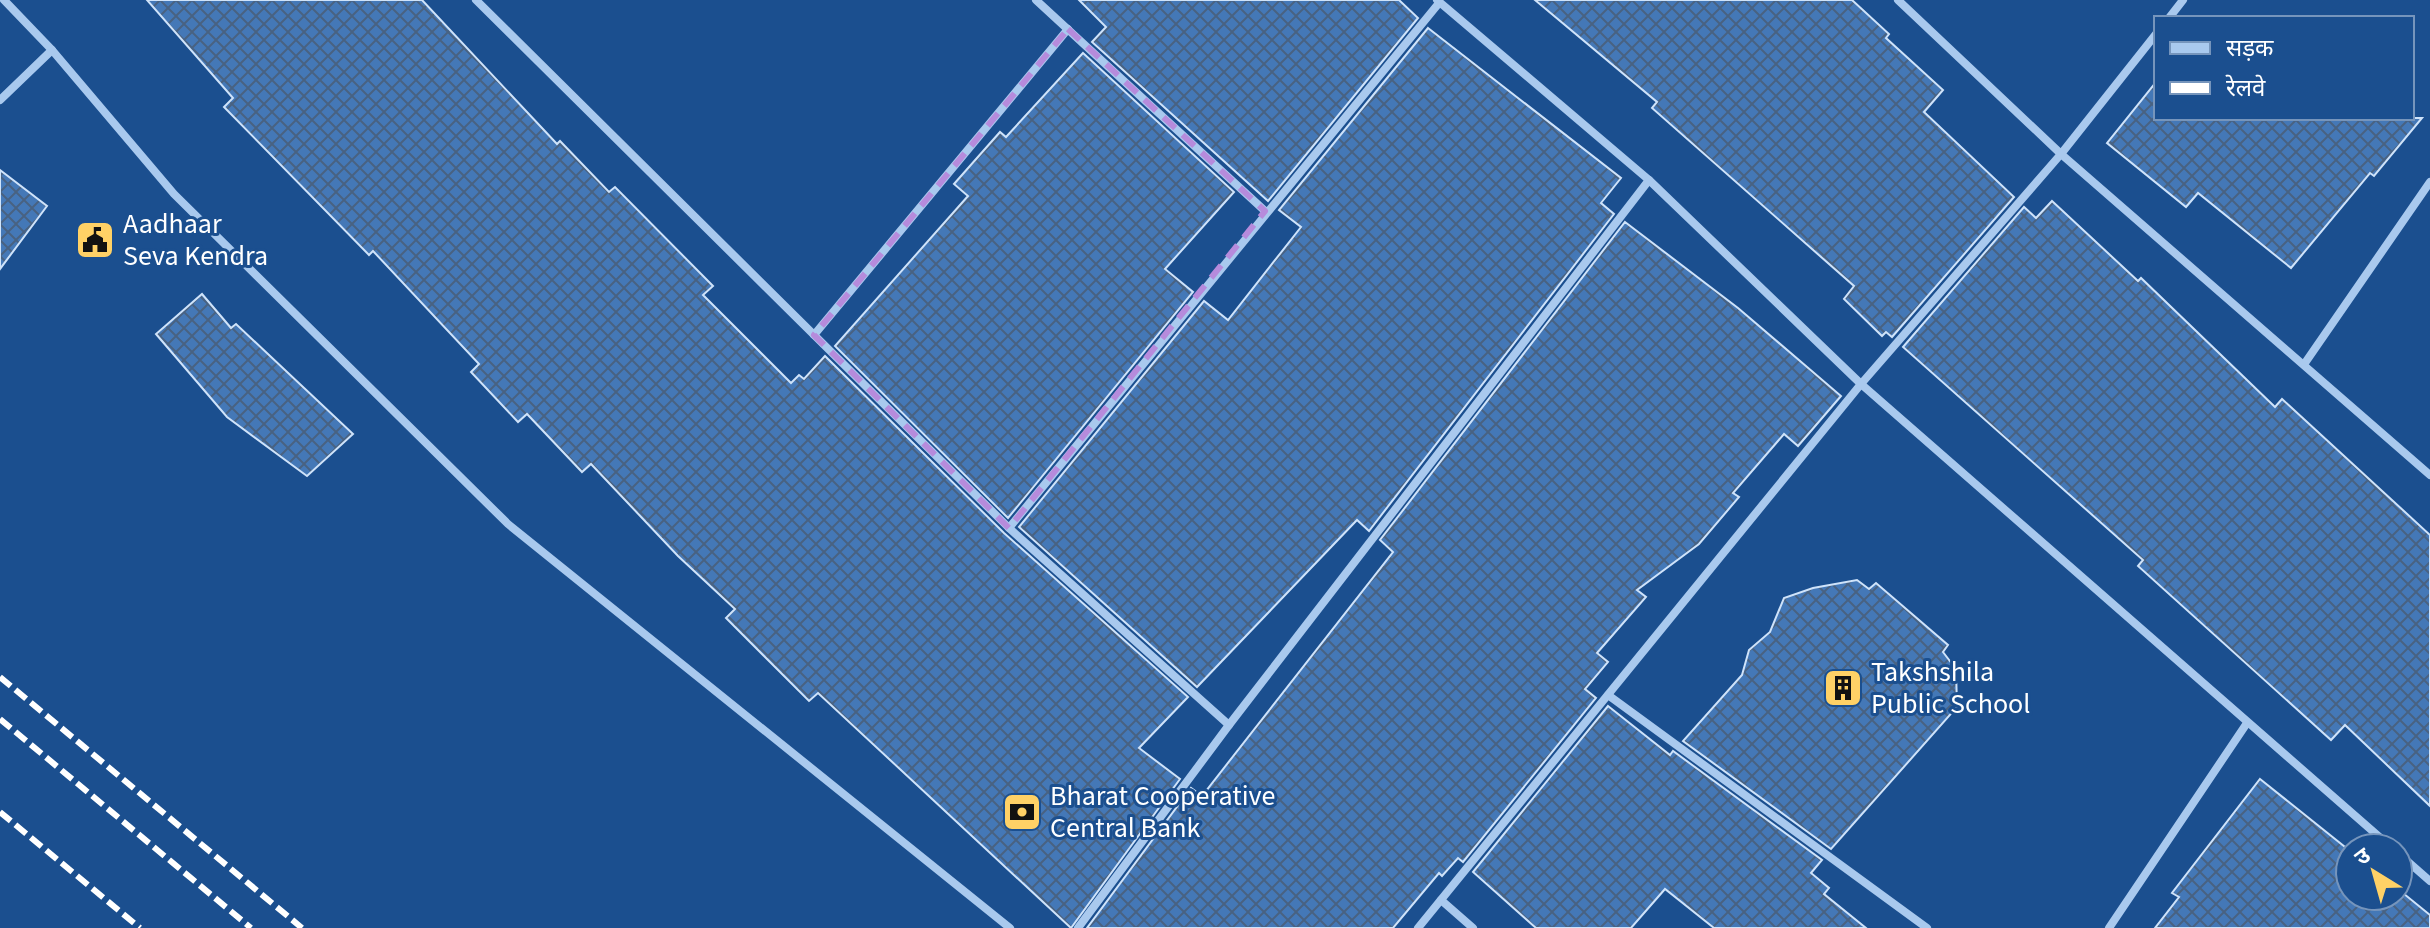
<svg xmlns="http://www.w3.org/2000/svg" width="2430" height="928" font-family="'Source Sans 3','Noto Sans Devanagari',sans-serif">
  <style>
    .building { fill: url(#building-cross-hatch); stroke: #cfe3fa; stroke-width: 2 }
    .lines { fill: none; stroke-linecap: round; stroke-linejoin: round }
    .street { stroke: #a9c9ee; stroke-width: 8 }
    .rail { stroke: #fff; stroke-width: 6; stroke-dasharray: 14 6; stroke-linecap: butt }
    .marked { fill: none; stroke: #b68bdc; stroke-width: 6; stroke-dasharray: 16 10; stroke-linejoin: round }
    .labels { text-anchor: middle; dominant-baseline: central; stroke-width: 6; stroke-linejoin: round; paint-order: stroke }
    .poi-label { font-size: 28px; fill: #fff; stroke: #1b4f8f; text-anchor: start }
  </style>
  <defs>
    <pattern id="building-cross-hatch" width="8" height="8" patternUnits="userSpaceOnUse" patternTransform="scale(2)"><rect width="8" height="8" fill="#4478b7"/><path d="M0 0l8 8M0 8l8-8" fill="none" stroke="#486282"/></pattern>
  </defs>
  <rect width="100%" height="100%" fill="#1b4f8f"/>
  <!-- building -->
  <g class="building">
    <polygon points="147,0 422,0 557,144 560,141 609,192 615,187 713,286 703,295 791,383 799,375 804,379 825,356 1004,533 1188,697 1139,748 1180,779 1071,928 818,693 809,701 726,618 735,609 678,556 591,464 582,472 527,414 518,422 471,372 479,364 373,251 369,255 224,107 233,98"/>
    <polygon points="1079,0 1399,0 1418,18 1268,201 1092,42 1106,27"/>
    <polygon points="1535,0 1852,0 1889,34 1886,38 1943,90 1924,112 2014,197 1892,337 1886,332 1882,336 1844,299 1854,286 1652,108 1657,102"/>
    <polygon points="1428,28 1621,178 1601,203 1614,214 1369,531 1357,520 1197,687 1019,527 1204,301 1228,320 1301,227 1279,210"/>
    <polygon points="1083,53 1234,192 1165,269 1193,292 1008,518 835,346 968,196 954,184 1000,132 1006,137"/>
    <polygon points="2156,82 2156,118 2422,118 2374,176 2370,173 2291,268 2198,193 2186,207 2107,143"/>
    <polygon points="0,170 47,206 0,269"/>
    <polygon points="2052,201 2138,281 2141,278 2275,407 2282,399 2430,535 2430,806 2345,725 2331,740 2138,566 2143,560 1903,347 2024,207 2036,218"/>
    <polygon points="1625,222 1738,308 1841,396 1798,446 1784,434 1733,493 1739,497 1699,544 1637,590 1646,597 1597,653 1608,662 1585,689 1596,698 1463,862 1458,858 1442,876 1439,873 1393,928 1087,928 1191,788 1202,796 1393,552 1380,540"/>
    <polygon points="202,294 231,328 236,324 353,434 307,476 227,417 156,334"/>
    <polygon points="1857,580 1869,589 1876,583 1948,645 1943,652 1956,669 1957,707 1831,849 1683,741 1742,675 1749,650 1770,632 1784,598 1813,588"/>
    <polygon points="1608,706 1670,755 1673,751 1822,860 1811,873 1829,888 1824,894 1866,928 1714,928 1665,889 1631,928 1536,928 1473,872"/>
    <polygon points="2260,779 2350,851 2350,896 2398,896 2398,889 2430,915 2430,928 2155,928 2179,897 2172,893"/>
  </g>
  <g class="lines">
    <!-- street -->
    <g class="street">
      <polyline points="4,0 52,50 174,194 508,524 1010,928"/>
      <polyline points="476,0 1009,528 1229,725"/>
      <polyline points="1036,0 1265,211"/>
      <polyline points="1437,0 1649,180 1861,384 2392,848"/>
      <polyline points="1898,0 2061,154 2430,475"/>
      <polyline points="2169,18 2183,0"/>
      <polyline points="0,100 52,50"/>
      <polyline points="814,335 1068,29"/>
      <polyline points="2305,363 2430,182"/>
      <polyline points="1009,528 1439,3"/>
      <polyline points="1608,695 1927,928"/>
      <polyline points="2398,853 2430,881"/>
      <polyline points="1441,900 1473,928"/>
      <polyline points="1078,928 1229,725 1649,180"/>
      <polyline points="1418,928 1861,384 2061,154 2156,34"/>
      <polyline points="2109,928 2247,723"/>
    </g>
    <!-- rail -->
    <g class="rail">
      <polyline points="0,677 302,928"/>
      <polyline points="0,719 251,928"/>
      <polyline points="0,812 140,928"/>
    </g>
  </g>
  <!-- marked area -->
  <path class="marked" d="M 1068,29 L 1265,211 L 1009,528 L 814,335 Z"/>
  <!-- icons -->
  <defs>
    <symbol id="civic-square" viewBox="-11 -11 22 22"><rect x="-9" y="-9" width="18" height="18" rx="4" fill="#ffd166" stroke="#1b4f8f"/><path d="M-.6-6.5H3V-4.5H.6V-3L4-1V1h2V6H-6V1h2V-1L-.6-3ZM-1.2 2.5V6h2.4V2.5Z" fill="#111"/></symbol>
    <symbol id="building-square" viewBox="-11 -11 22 22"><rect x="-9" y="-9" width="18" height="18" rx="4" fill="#ffd166" stroke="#1b4f8f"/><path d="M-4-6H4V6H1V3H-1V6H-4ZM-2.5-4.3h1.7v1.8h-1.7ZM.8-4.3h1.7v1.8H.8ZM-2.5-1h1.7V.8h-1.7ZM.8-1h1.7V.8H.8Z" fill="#111"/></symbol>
    <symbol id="bank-square" viewBox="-11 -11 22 22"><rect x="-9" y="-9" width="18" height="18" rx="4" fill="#ffd166" stroke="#1b4f8f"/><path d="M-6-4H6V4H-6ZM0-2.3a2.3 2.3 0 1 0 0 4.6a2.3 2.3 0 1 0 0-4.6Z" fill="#111"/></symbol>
  </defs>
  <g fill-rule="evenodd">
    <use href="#civic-square" x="73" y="218" width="44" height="44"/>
    <use href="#building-square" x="1821" y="666" width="44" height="44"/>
    <use href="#bank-square" x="1000" y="790" width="44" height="44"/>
  </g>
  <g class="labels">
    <!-- poi labels -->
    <g class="poi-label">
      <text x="123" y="224">Aadhaar<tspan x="123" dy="32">Seva Kendra</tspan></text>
      <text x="1871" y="672">Takshshila<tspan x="1871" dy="32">Public School</tspan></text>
      <text x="1050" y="796">Bharat Cooperative<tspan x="1050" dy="32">Central Bank</tspan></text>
    </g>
  </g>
  <!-- legend -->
  <rect x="2154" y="16" width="260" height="104" fill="#1b4f8f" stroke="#7695bc" stroke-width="2"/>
  <rect x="2170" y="42" width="40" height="12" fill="#a9c9ee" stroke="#7695bc" stroke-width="2"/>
  <text x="2226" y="56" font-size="24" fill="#ffffff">सड़क</text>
  <rect x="2170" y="82" width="40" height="12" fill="#ffffff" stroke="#7695bc" stroke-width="2"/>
  <text x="2226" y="96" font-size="24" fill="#ffffff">रेलवे</text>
  <!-- north arrow -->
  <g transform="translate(2374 872) rotate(323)"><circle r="38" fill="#1b4f8f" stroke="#7695bc" stroke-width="2"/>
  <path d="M0-6L14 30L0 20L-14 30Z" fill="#ffd166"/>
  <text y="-12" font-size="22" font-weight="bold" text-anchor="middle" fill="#ffffff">उ</text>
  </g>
</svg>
